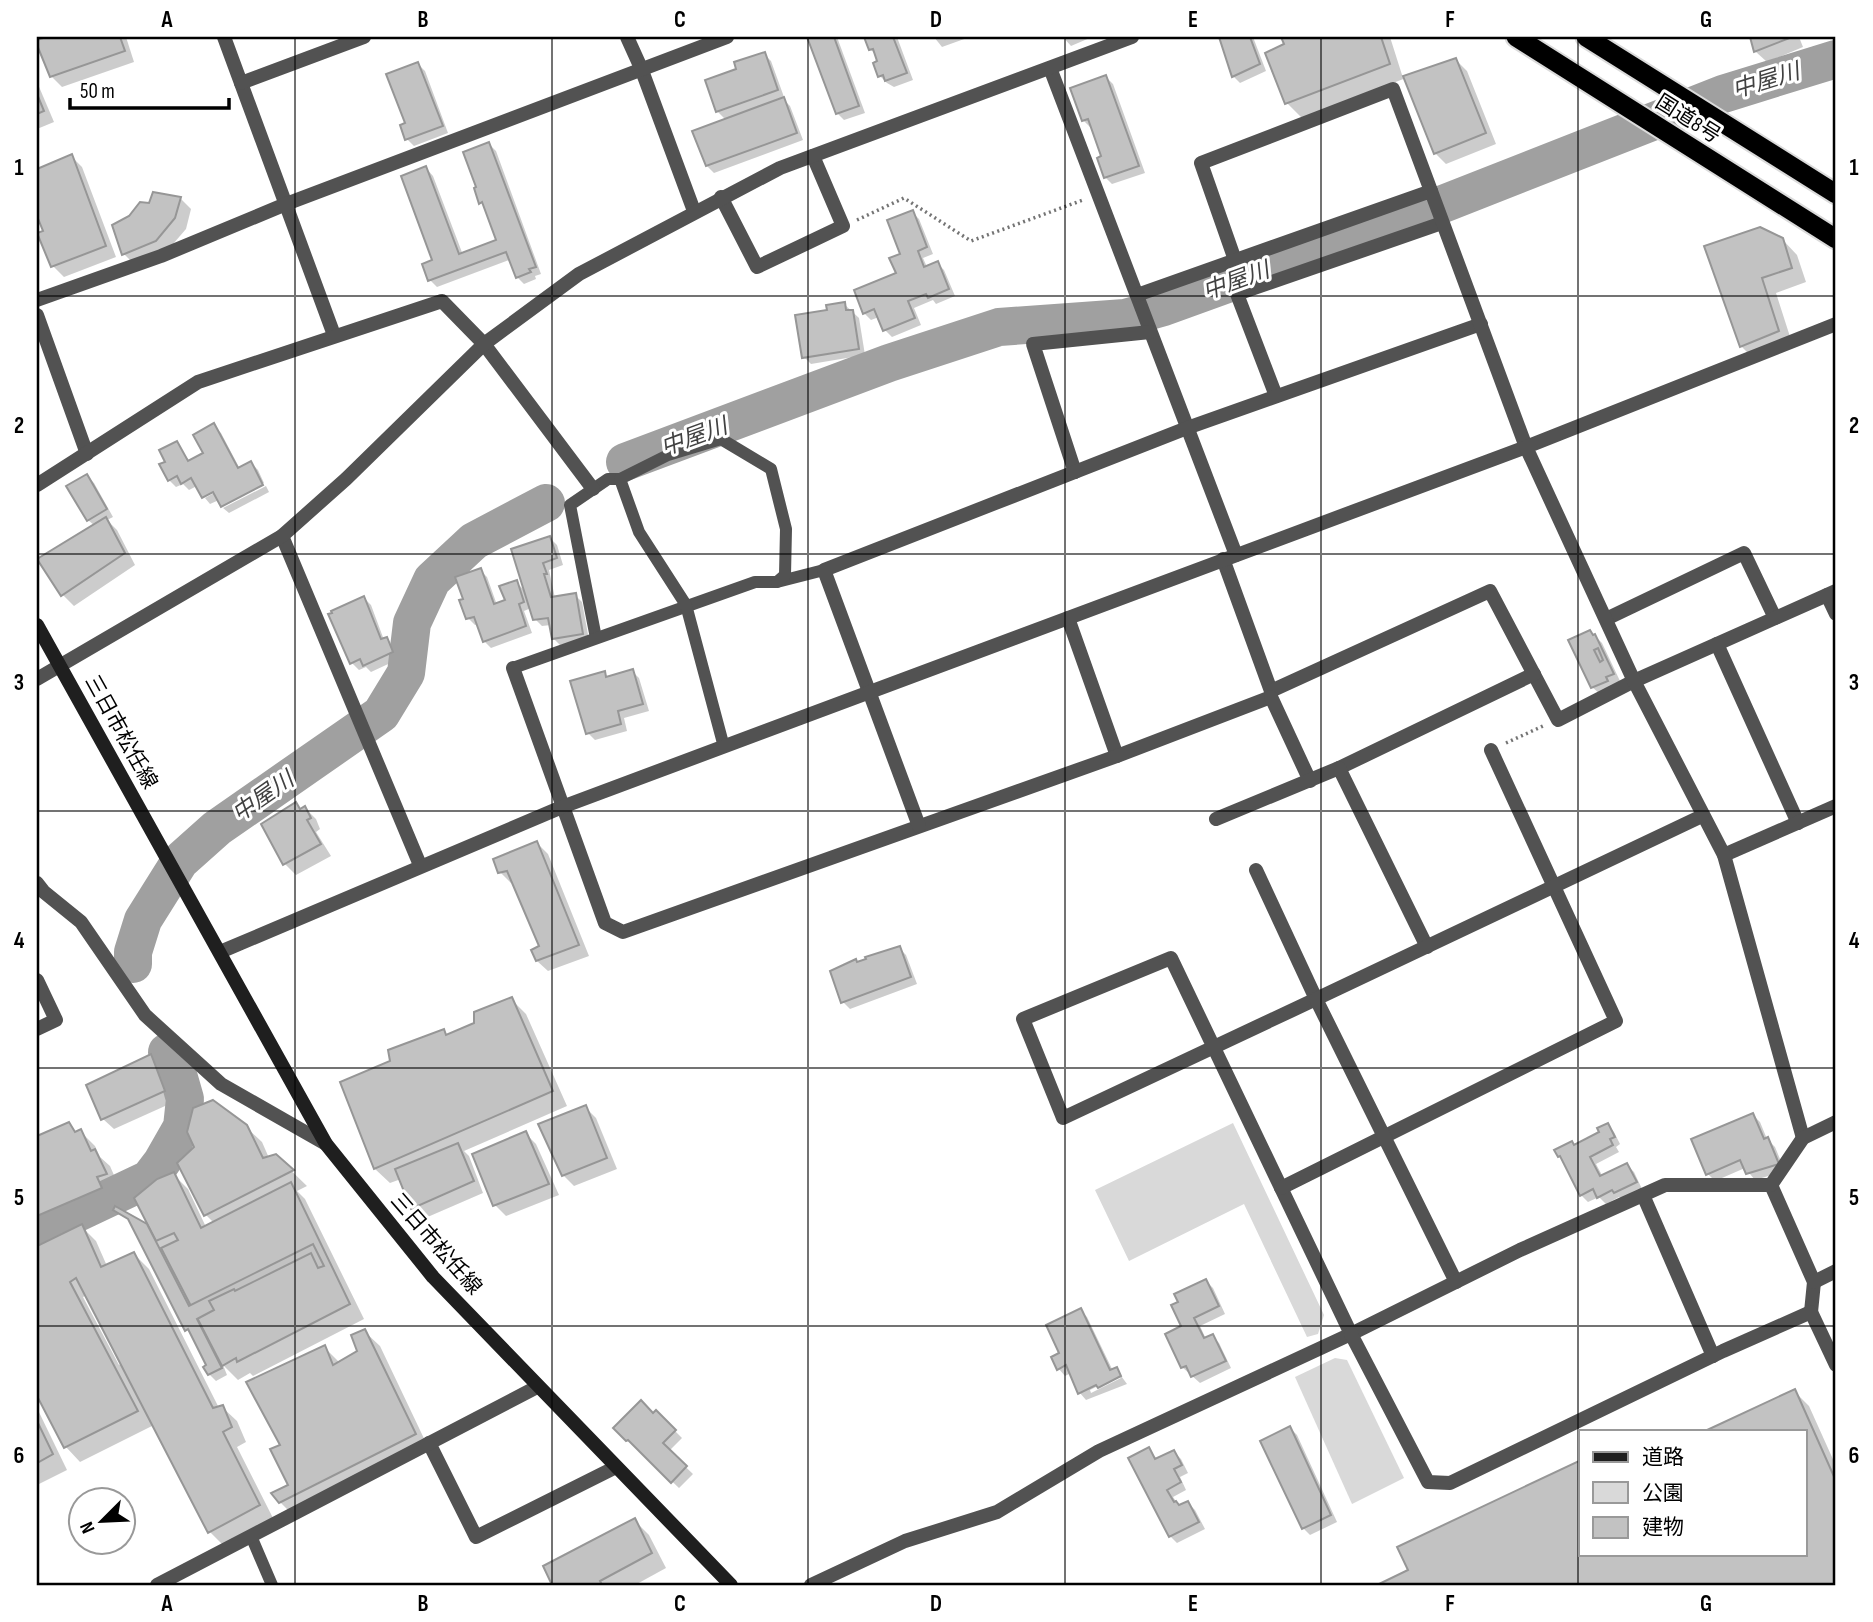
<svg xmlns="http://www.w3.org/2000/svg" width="1873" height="1622" font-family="'Sofia Sans Condensed','Noto Sans JP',sans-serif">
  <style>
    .green { fill: #d9d9d9 }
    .shadow { fill: #0003; fill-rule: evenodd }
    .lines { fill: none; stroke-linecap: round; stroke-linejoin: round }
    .river { stroke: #a0a0a0; stroke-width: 38 }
    .building { fill: #c2c2c2; stroke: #969696; stroke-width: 2 }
    .trunk-casing { stroke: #dbdbdb; stroke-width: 23 }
    .path { stroke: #747474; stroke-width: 3.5; stroke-dasharray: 2 3.5; stroke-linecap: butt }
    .service { stroke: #525252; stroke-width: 12 }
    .minor { stroke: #525252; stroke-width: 14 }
    .tertiary { stroke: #525252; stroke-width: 14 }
    .secondary { stroke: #1f1f1f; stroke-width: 14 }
    .trunk { stroke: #000; stroke-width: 19 }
    .grid { fill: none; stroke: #000; stroke-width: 2; stroke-opacity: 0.55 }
    .labels { text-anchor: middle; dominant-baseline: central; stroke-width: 6; stroke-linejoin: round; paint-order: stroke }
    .street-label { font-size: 21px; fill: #000; stroke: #fff }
    .water-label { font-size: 23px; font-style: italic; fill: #414141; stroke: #fff }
    .neatline { fill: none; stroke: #000; stroke-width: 2.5 }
    .grid-label { font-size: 23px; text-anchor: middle; font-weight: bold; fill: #000 }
  </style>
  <rect width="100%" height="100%" fill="#fff"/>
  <!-- green -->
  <g class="green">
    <polygon points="1233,1123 1324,1315 1318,1334 1307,1337 1244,1204 1129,1261 1095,1190"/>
    <polygon points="1335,1358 1347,1360 1404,1478 1352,1504 1295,1377"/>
  </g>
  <!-- shadow -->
  <g class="shadow">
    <polygon points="51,37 126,37 134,62 62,87 51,76 37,42"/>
    <polygon points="809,37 837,37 865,113 844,120 837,113"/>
    <polygon points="866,37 897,37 913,80 894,87 887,83 880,76 878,56 871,50"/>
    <polygon points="934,37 967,37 967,38 942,47"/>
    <polygon points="1063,37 1092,37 1071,46"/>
    <polygon points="1224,37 1253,37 1266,71 1240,83 1233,76 1221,38"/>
    <polygon points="1283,37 1390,37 1403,78 1456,60 1467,71 1496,144 1446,164 1435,153 1406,78 1302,118 1287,103 1286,45"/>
    <polygon points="1752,37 1799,37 1803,47 1767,62 1756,52"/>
    <polygon points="764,54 771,61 784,97 782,98 790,106 803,140 714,173 707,166 726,120 717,111 738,70"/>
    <polygon points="418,64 425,71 448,133 414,146 407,139 402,126 407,124"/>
    <polygon points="1106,77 1113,84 1145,173 1112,184 1105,177 1104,157 1092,126 1090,127 1083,120"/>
    <polygon points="37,82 54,122 37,129"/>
    <polygon points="489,144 496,151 541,274 535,276 536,279 524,284 517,277 509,260 437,287 430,280 434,261 426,168 433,176 463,255 499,241 486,208 481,203"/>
    <polygon points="71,156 82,167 116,257 64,277 53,266 45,231 37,214 37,171"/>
    <polygon points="180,198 191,209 186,229 167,251 135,265 124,254 150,205"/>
    <polygon points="912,212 919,219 933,254 923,258 927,267 937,263 944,270 955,296 936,304 933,300 914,308 921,325 892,337 885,330 879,317 871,320 864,313 898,274"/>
    <polygon points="1782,239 1797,255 1806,282 1776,293 1793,346 1756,361 1741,346 1706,247"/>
    <polygon points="844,304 859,318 865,355 811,364 804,357 829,311"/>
    <polygon points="214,426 221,433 240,469 251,463 258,470 264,483 222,505 219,500 210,504 205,498 221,489 197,486 189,490 183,484 176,487 169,480 167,463 177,443 190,462 206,454"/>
    <polygon points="87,476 94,483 113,517 107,520 117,530 135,565 74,606 63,595 95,526 88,520"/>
    <polygon points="266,486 269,492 229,513 223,508"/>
    <polygon points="550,538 557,545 563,565 549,570 555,598 575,595 582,602 589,640 560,645 553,638 551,625 542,626 535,619 531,608 524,611 532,633 491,648 484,641 478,624 475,625 468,618 480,570 487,577 497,605 507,602 516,582 526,592"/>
    <polygon points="364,598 371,605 384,640 393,646 399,659 371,672 366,667 359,670 352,663"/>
    <polygon points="1595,636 1602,643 1620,681 1600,694 1592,687"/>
    <polygon points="632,671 639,678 649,711 624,718 627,731 595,740 588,733 604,673 609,678"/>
    <polygon points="296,805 301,810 305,808 316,819 320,829 316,832 331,856 296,875 285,864 263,825"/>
    <polygon points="537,843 548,854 589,956 548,971 537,961 541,946 514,883 511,883 500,872"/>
    <polygon points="899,948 906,955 917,984 850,1009 843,1002 858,963"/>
    <polygon points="511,999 526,1014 567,1106 464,1151 469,1156 483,1193 423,1219 413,1208 401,1179 390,1183 375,1169 342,1083 392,1062 443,1031 448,1036 476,1024"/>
    <polygon points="151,1056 162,1067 174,1102 114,1129 103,1119"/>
    <polygon points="585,1107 596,1118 617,1169 574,1186 563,1175"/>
    <polygon points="1753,1115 1760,1122 1767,1139 1775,1147 1785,1171 1755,1180 1745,1168 1715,1181 1708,1174"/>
    <polygon points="69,1124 77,1133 80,1131 95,1146 100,1157 110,1166 120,1189 110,1191 115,1203 37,1237 37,1138"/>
    <polygon points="1607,1125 1614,1132 1620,1144 1616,1147 1619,1152 1596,1164 1603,1177 1627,1165 1634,1172 1642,1189 1622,1199 1619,1197 1606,1204 1599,1197 1588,1202 1581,1195 1565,1163 1559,1156 1602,1133"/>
    <polygon points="246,1127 262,1142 269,1158 276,1156 307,1186 297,1191 305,1199 364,1319 253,1376 250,1373 238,1380 223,1365 227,1375 216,1381 209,1374 209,1366 193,1336 187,1330 132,1222 116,1209 146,1225 152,1231 173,1174 188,1189 206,1227 214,1223 206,1215 179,1164"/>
    <polygon points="525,1133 536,1144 559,1195 506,1216 495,1205"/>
    <path d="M 81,1226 L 96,1241 L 107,1266 L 134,1254 L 149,1269 L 219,1408 L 222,1407 L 237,1421 L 246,1442 L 237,1447 L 274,1520 L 225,1547 L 210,1532 L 154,1425 L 80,1462 L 66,1447 L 37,1392 L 37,1248 ZM 87,1295 L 122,1363 L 119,1365 L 83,1297 Z"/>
    <polygon points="1206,1281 1213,1288 1225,1314 1200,1326 1206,1339 1212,1336 1219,1343 1231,1368 1200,1383 1182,1367 1184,1327"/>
    <path d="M 1080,1310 L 1087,1317 L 1113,1371 L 1116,1369 L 1127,1384 L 1086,1400 L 1080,1393 L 1071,1373 L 1065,1376 L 1058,1368 ZM 1118,1376 L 1121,1378 L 1091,1393 L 1090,1390 Z"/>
    <polygon points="365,1332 380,1346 429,1449 295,1517 280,1502 290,1485 283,1445 324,1347 340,1363 359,1352"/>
    <polygon points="1794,1391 1809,1406 1836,1466 1836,1585 1381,1585 1411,1571 1581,1554 1805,1554 1805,1431 1709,1431"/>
    <polygon points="37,1408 67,1470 37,1485"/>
    <polygon points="656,1412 682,1438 669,1451 693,1474 679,1488 616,1428"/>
    <polygon points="1290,1428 1297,1435 1337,1522 1310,1535 1303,1528"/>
    <polygon points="1149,1450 1158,1460 1174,1452 1181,1459 1188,1473 1180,1477 1186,1490 1173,1497 1180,1507 1188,1503 1195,1510 1205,1529 1177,1543 1170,1536"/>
    <polygon points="634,1520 649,1535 666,1568 635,1585 554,1585 545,1567"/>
  </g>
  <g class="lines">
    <!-- river -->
    <g class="river">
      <polyline points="625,462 889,363 999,327 1125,318 1164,307 1387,226 1723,94 1836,59"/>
      <polyline points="133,964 133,952 143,920 180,861 217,828 381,714 406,673 412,623 432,580 474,541 546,503"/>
      <polyline points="37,1232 149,1179 162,1162 182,1127 185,1099 179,1078 167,1052"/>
    </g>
  </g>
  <!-- building -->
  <g class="building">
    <polygon points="46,37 120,37 125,51 50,77 37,45 37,40"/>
    <polygon points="807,37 834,37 859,106 836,114"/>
    <polygon points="864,37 893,37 907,73 885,81 883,75 878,77 873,63 877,61 873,49 869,50"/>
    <polygon points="1219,37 1250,37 1260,64 1232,77"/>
    <polygon points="1281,37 1381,37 1390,64 1285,104 1265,53 1284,44"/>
    <polygon points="1750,37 1792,37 1754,52"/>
    <polygon points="765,52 778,90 716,112 705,80 736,69 734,62"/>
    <polygon points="1456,58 1486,133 1434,154 1403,76"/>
    <polygon points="418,62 443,126 405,140 400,125 405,123 386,74"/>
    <polygon points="1106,75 1139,166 1104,178 1097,158 1101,156 1088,119 1082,121 1070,88"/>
    <polygon points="37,94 44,111 37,114"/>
    <polygon points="784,97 797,133 706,166 692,131"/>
    <polygon points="489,142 536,267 529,269 531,272 516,278 506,252 428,281 422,264 432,260 401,176 426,166 459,254 496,240 482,202 479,204 474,188 476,187 463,152"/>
    <polygon points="72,154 106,246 51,267 37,233 43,231 37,216 37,169"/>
    <polygon points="153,192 181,197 175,218 156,241 122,255 112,225 129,216 140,202 149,203"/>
    <polygon points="913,210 927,247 918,251 924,267 938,261 949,289 928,298 926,294 908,301 915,318 883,331 874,309 863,314 854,290 896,273 889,258 900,254 887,220"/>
    <polygon points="1760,227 1783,238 1792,268 1762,278 1779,331 1740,347 1704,246"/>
    <polygon points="845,302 846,310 853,310 859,349 802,358 795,315 827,310 826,305"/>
    <polygon points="214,423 238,468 251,461 263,485 221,507 213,492 202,498 191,478 181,484 177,476 168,481 159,464 165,462 159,450 177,441 188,461 203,453 193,435"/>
    <polygon points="87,474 107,509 87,521 66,486"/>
    <polygon points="106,517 125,553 61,596 37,559"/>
    <polygon points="550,536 557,558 543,563 547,574 544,574 551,597 576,593 583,634 552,639 548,618 533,620 511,549"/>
    <polygon points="481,568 494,604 505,600 499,586 517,580 524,602 519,604 526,626 483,642 474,617 466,619 459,600 463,599 455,577"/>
    <polygon points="364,596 381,639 387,637 393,652 363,666 360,659 350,664 328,614 332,613 331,611"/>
    <polygon points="1590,630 1593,635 1595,634 1614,674 1606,677 1608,681 1591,688 1568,640"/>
    <polygon points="1598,648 1603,660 1600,662 1594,650"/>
    <polygon points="633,669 643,704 618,711 621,724 586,734 570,681 605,671 606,677"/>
    <polygon points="296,802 300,809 305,806 311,818 307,820 321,844 283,865 261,824"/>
    <polygon points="537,841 579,945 536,961 531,950 539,946 507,871 498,873 493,859"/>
    <polygon points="900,946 911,977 841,1003 830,971 856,959 857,962 866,959 865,957"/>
    <polygon points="512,997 553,1091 374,1169 340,1082 390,1061 388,1050 444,1029 446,1035 474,1023 474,1012"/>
    <polygon points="151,1054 165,1091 101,1120 86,1085"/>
    <polygon points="213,1100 247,1125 263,1158 276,1154 294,1170 204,1216 177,1163 194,1147 187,1132 193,1108"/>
    <polygon points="586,1105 607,1158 562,1176 538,1124"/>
    <polygon points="1753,1113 1764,1139 1768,1137 1779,1164 1746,1174 1740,1160 1706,1175 1691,1139"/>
    <polygon points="69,1122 75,1132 81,1129 91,1151 95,1149 107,1174 97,1177 102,1188 37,1216 37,1136"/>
    <polygon points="1608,1123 1615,1137 1610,1139 1613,1145 1590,1157 1600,1176 1627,1163 1637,1182 1614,1193 1612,1190 1597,1198 1593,1189 1580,1196 1560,1156 1558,1157 1554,1150 1572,1141 1574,1145 1599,1132 1597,1128"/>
    <polygon points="526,1131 549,1184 493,1206 472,1154"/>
    <polygon points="458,1143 474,1181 411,1209 395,1169"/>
    <polygon points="174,1172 201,1228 291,1182 350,1304 237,1362 236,1358 222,1366 161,1248 178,1240 174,1233 156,1241 134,1198 157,1179"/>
    <polygon points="115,1206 147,1224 189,1306 313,1244 324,1266 318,1268 311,1253 235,1291 234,1289 209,1301 214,1310 197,1319 222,1368 208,1375 203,1367 206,1365 188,1329 185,1331 128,1219 113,1210"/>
    <polygon points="82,1224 101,1267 134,1252 213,1408 223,1405 232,1427 223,1432 260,1505 208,1533 76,1278 70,1282 138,1411 64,1448 37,1396 37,1246"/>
    <polygon points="1206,1279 1219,1306 1194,1318 1204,1338 1213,1334 1226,1361 1191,1377 1186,1366 1181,1368 1165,1334 1181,1326 1171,1305 1178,1302 1174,1294"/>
    <polygon points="1081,1308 1110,1370 1117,1367 1121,1376 1098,1388 1096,1385 1078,1394 1066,1365 1057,1370 1051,1357 1059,1353 1046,1325"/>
    <polygon points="365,1329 416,1434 279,1503 271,1493 288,1485 270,1449 280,1445 246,1382 325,1345 333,1365 357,1351 351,1335"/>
    <polygon points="1795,1389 1836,1481 1836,1585 1377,1585 1408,1570 1397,1547 1581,1460 1581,1554 1805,1554 1805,1431 1705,1431"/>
    <polygon points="641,1400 653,1413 656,1410 676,1430 663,1443 687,1466 671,1483 628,1440 626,1441 613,1428"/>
    <polygon points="37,1421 53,1454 37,1463"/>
    <polygon points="1290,1426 1331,1515 1302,1529 1260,1441"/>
    <polygon points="1149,1447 1155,1459 1174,1450 1182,1465 1174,1469 1181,1482 1167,1490 1174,1502 1176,1501 1179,1505 1188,1501 1199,1522 1169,1537 1128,1458"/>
    <polygon points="635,1518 652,1553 600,1581 602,1585 552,1585 543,1566"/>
  </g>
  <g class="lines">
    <defs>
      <g id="trunk">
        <polyline points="1516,37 1836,239"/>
        <polyline points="1586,37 1836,194"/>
      </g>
    </defs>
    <!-- trunk casing -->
    <use href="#trunk" class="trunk-casing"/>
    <!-- path -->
    <g class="path">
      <polyline points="857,220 904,198 971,241 1083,200"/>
      <polyline points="1506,743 1543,726"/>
    </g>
    <!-- service -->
    <g class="service">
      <polyline points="596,638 570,505 608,479 620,479"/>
      <polyline points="513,668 755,582 777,582 824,570"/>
      <polyline points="724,747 686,605 639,532 620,479 668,455 721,439 771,469 786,529 785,575 777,582"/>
      <polyline points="251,1536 272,1585"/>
    </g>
    <!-- minor -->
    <g class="minor">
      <polyline points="224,37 334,335"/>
      <polyline points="627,37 641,68 694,211"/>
      <polyline points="1050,68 1236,555"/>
      <polyline points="241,83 364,37"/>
      <polyline points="721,197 757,267 843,226 813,156"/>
      <polyline points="1235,260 1201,163 1393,89 1431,191"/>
      <polyline points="37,300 161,256 286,204 727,37"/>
      <polyline points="37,315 87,454"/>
      <polyline points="1276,396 1237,294 1442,223"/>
      <polyline points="1075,472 1033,344 1150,332"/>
      <polyline points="37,485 198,382 442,301 484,344 593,489"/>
      <polyline points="282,536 420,865"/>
      <polyline points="1827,595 1836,614"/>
      <polyline points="1068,618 1117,756"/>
      <polyline points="1606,619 1744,553 1775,618"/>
      <polyline points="1717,644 1798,823"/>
      <polyline points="513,668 605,923 623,932 1117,756 1271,697 1271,691 1223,559"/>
      <polyline points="1271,691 1490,591 1558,720 1634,681 1836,591"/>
      <polyline points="1271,697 1310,781"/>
      <polyline points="1339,768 1534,674"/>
      <polyline points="1216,819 1339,768 1427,947"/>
      <polyline points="919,826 824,570 1187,428 1481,324"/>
      <polyline points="1724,855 1836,806"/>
      <path d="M 1256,870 L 1316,999 L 1063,1118 L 1023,1019 L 1171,958 C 1231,1083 1291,1209 1351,1334"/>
      <polyline points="220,952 562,807 1526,447 1431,191 1137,295"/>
      <polyline points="37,980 56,1020 37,1029"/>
      <polyline points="1803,1138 1724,855 1634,681 1526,447 1836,324"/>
      <polyline points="1771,1185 1814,1282 1811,1312"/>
      <polyline points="1281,1188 1616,1021 1491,750"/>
      <polyline points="1643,1195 1713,1356"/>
      <polyline points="1456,1282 1316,999 1702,816"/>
      <polyline points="1814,1282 1836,1271"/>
      <polyline points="429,1443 476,1537 616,1467"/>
      <polyline points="811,1585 905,1541 997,1512 1099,1451 1351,1334 1520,1250 1665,1185 1771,1185 1803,1138 1836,1122"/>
    </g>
    <!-- tertiary -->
    <g class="tertiary">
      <polyline points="37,679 282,536 346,479 484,344 579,274 780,168 1132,37"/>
      <polyline points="37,883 44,892 81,922 145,1015 221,1084 326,1144"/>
      <polyline points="1351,1334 1428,1482 1450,1483 1723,1351 1811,1312 1836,1365"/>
      <polyline points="157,1585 537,1387"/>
    </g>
    <!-- secondary -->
    <polyline class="secondary" points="37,625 326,1144 433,1277 731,1585"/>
    <!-- trunk -->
    <use href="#trunk" class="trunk"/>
  </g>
  <!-- grid -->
  <path class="grid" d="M 295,37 L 295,1585M 552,37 L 552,1585M 808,37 L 808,1585M 1065,37 L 1065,1585M 1321,37 L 1321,1585M 1578,37 L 1578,1585M 37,296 L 1836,296M 37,554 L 1836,554M 37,811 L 1836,811M 37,1068 L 1836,1068M 37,1326 L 1836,1326"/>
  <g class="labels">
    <!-- street labels -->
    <g class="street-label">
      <text transform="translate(1688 119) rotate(32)">国道8号</text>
      <text transform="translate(121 732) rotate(61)">三日市松任線</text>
      <text transform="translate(436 1244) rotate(49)">三日市松任線</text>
    </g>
    <!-- water labels -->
    <g class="water-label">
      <text transform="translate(1766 81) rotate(-17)">中屋川</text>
      <text transform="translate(1236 281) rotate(-20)">中屋川</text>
      <text transform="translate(694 437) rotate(-20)">中屋川</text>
      <text transform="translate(263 797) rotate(-35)">中屋川</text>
    </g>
  </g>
  <!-- border -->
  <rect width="1873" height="1622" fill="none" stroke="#ffffff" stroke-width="77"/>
  <!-- legend -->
  <rect x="1579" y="1430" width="228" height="126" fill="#ffffff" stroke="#999999" stroke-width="2"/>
  <rect x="1593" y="1452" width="35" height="10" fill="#1f1f1f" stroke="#999999" stroke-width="2"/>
  <text x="1642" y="1464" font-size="21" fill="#000000">道路</text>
  <rect x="1593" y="1482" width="35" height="21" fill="#d9d9d9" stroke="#999999" stroke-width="2"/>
  <text x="1642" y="1500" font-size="21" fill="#000000">公園</text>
  <rect x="1593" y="1517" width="35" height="21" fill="#c2c2c2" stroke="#999999" stroke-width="2"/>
  <text x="1642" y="1534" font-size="21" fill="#000000">建物</text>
  <!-- north arrow -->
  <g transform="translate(102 1521) rotate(246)"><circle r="33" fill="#ffffff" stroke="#999999" stroke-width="2"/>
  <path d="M0-5L12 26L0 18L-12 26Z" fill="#000000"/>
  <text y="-10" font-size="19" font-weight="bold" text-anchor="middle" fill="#000000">N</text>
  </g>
  <!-- scale -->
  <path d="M70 98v10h159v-10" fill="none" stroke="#000000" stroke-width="3.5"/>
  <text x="80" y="98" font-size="21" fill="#000000" stroke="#ffffff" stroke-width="5" paint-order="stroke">50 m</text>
  <rect x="38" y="38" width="1796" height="1546" class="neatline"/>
  <g class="grid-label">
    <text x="167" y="27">A</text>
    <text x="423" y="27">B</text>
    <text x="680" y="27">C</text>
    <text x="936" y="27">D</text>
    <text x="1193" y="27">E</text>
    <text x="1450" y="27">F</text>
    <text x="1706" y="27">G</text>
    <text x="19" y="175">1</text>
    <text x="1854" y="175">1</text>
    <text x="19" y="433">2</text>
    <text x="1854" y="433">2</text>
    <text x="19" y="690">3</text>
    <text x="1854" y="690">3</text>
    <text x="19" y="948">4</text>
    <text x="1854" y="948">4</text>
    <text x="19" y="1205">5</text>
    <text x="1854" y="1205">5</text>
    <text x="19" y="1463">6</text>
    <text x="1854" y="1463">6</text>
    <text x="167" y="1611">A</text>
    <text x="423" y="1611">B</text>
    <text x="680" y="1611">C</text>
    <text x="936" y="1611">D</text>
    <text x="1193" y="1611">E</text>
    <text x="1450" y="1611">F</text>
    <text x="1706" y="1611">G</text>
  </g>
</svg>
